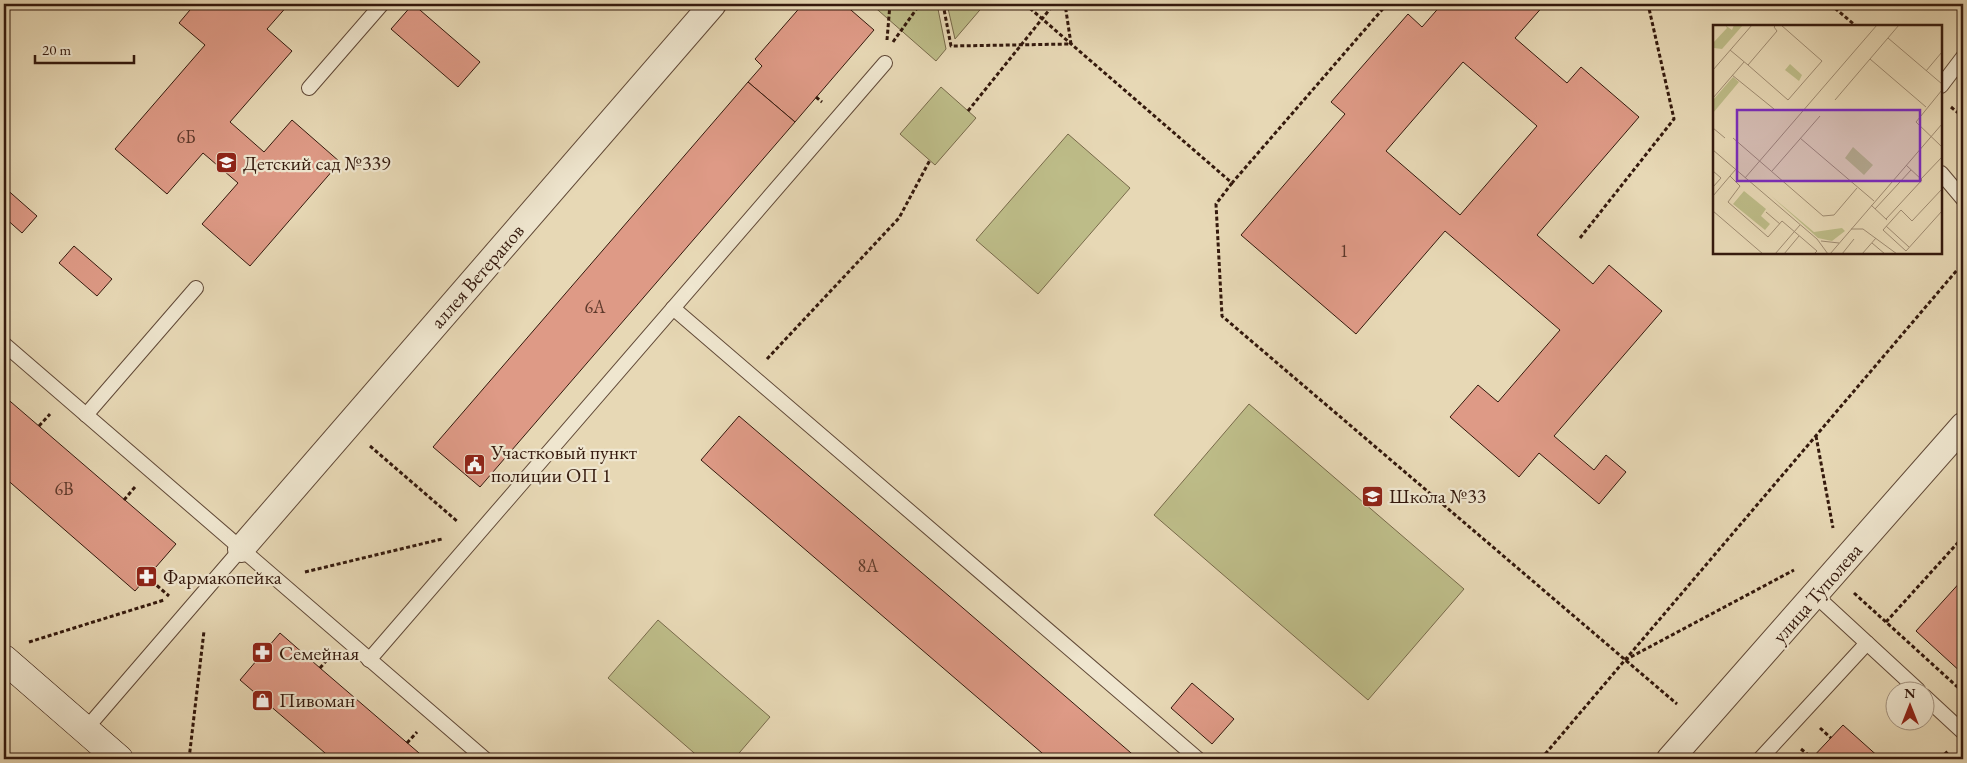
<svg xmlns="http://www.w3.org/2000/svg" width="1967" height="763" font-family="'EB Garamond',serif">
  <style>
    .green { fill: #bdbc88; stroke: #786a4a }
    .building { fill: #de9a86; stroke: #34190d; fill-rule: evenodd }
    .lines { fill: none; stroke-linecap: round; stroke-linejoin: round }
    .lane-casing { stroke: #614937; stroke-width: 16 }
    .street-casing { stroke: #614937; stroke-width: 28 }
    .secondary-casing { stroke: #34190d; stroke-width: 29 }
    .path { stroke: #34190d; stroke-width: 3; stroke-dasharray: 4 2.5; stroke-linecap: butt }
    .lane { stroke: #efe6cf; stroke-width: 14 }
    .street { stroke: #efe6cf; stroke-width: 26 }
    .secondary { stroke: #efe6cf; stroke-width: 28 }
    .labels { text-anchor: middle; dominant-baseline: central; stroke-width: 4.5; stroke-linejoin: round; paint-order: stroke }
    .number-label { font-size: 18px; fill: #5e392b }
    .poi-label { font-size: 20px; fill: #34190d; stroke: #efe6cf; text-anchor: start }
    .street-label { font-size: 20px; fill: #34190d; stroke: #efe6cf }
    .inset-road { fill: none; stroke: #9f8c72; stroke-width: 1 }
    .view { fill: #7b2cbf; fill-opacity: 0.15; stroke: #7b2cbf; stroke-width: 2.5 }
    .inset-edge { fill: none; stroke: #34190d; stroke-width: 2.5 }
  </style>
  <rect width="100%" height="100%" fill="#e7d8b5"/>
  <filter id="stains"><feTurbulence type="fractalNoise" baseFrequency=".004" numOctaves="4"/><feColorMatrix values="0 0 0 0 .2 0 0 0 0 .09 0 0 0 0 .02 0 0 0 .5 -.17"/></filter>
  <radialGradient id="worn" r=".72"><stop offset=".6" stop-color="#630" stop-opacity="0"/><stop offset="1" stop-color="#630" stop-opacity=".3"/></radialGradient>
  <!-- green -->
  <g class="green">
    <polygon points="871,4 937,4 946,49 936,61"/>
    <polygon points="947,4 985,4 955,39"/>
    <polygon points="941,87 976,118 935,165 900,134"/>
    <polygon points="1068,134 1130,188 1038,294 976,240"/>
    <polygon points="1249,404 1464,589 1368,700 1154,515"/>
    <polygon points="658,620 770,717 734,759 701,759 608,678"/>
  </g>
  <!-- building -->
  <g class="building">
    <polygon points="195,4 289,4 267,29 292,51 230,122 264,152 292,120 340,162 250,266 202,224 238,183 203,153 167,194 115,149 205,45 179,23"/>
    <polygon points="413,4 480,62 458,87 391,29"/>
    <polygon points="803,4 844,4 874,30 795,122 748,82 762,66 755,59"/>
    <path d="M 1442,4 L 1545,4 L 1515,38 L 1567,83 L 1581,67 L 1639,117 L 1537,235 L 1593,284 L 1609,265 L 1662,311 L 1554,436 L 1594,470 L 1606,455 L 1626,472 L 1599,504 L 1539,453 L 1519,477 L 1450,417 L 1478,385 L 1498,402 L 1560,330 L 1445,231 L 1356,334 L 1241,235 L 1345,114 L 1331,102 L 1408,14 L 1422,27 ZM 1463,62 L 1537,126 L 1460,215 L 1386,151 Z"/>
    <polygon points="748,82 795,122 480,487 433,447"/>
    <polygon points="4,187 37,216 22,233 4,217"/>
    <polygon points="74,246 112,279 97,296 59,263"/>
    <polygon points="4,396 176,544 135,591 4,477"/>
    <polygon points="739,416 956,602 1138,759 1049,759 701,460"/>
    <polygon points="1963,579 1963,674 1916,631"/>
    <polygon points="280,633 320,668 426,759 332,759 240,680"/>
    <polygon points="1192,683 1234,719 1212,744 1171,708"/>
    <polygon points="1843,725 1881,759 1811,759"/>
  </g>
  <g class="lines">
    <defs>
      <g id="lane">
        <polyline points="1941,86 1963,57"/>
        <polyline points="309,88 382,4"/>
        <polyline points="1941,173 1963,199"/>
        <polyline points="673,308 1198,759"/>
        <polyline points="4,344 485,759"/>
        <polyline points="86,415 196,288"/>
        <polyline points="1816,596 1918,690"/>
        <polyline points="369,660 885,63"/>
        <polyline points="1924,696 1963,732"/>
        <polyline points="85,730 241,549"/>
        <polyline points="1760,759 1867,643"/>
      </g>
      <g id="street">
        <polyline points="241,549 713,4"/>
        <polyline points="1670,759 1963,426"/>
      </g>
      <polyline id="secondary" points="4,659 119,759"/>
    </defs>
    <!-- lane casing -->
    <use href="#lane" class="lane-casing"/>
    <!-- street casing -->
    <use href="#street" class="street-casing"/>
    <!-- secondary casing -->
    <use href="#secondary" class="secondary-casing"/>
    <!-- path -->
    <g class="path">
      <polyline points="943,4 951,46 1071,44 1065,4"/>
      <polyline points="1025,4 1232,183 1387,4"/>
      <polyline points="1830,4 1856,26"/>
      <polyline points="887,40 890,4"/>
      <polyline points="893,42 920,4"/>
      <polyline points="816,97 822,102"/>
      <polyline points="1951,107 1963,117"/>
      <polyline points="968,111 1054,4"/>
      <polyline points="1232,183 1216,204 1222,316 1677,704"/>
      <polyline points="1580,238 1674,119 1648,4"/>
      <polyline points="767,359 899,218 930,160"/>
      <polyline points="39,426 50,414"/>
      <polyline points="1816,436 1833,528"/>
      <polyline points="370,446 458,522"/>
      <polyline points="124,500 135,487"/>
      <polyline points="305,572 442,539"/>
      <polyline points="147,577 169,596"/>
      <polyline points="1854,593 1963,692"/>
      <polyline points="1886,622 1963,537"/>
      <polyline points="29,642 164,600"/>
      <polyline points="1625,660 1963,263"/>
      <polyline points="320,668 331,655"/>
      <polyline points="1820,728 1831,738"/>
      <polyline points="407,743 417,732"/>
      <polyline points="1801,749 1812,758"/>
      <polyline points="189,759 204,631"/>
      <polyline points="1541,759 1625,660 1794,570"/>
      <polyline points="1940,759 1949,750"/>
    </g>
    <!-- lane -->
    <use href="#lane" class="lane"/>
    <!-- street -->
    <use href="#street" class="street"/>
    <!-- secondary -->
    <use href="#secondary" class="secondary"/>
  </g>
  <!-- icons -->
  <defs>
    <symbol id="school-square" viewBox="-11 -11 22 22"><rect x="-9" y="-9" width="18" height="18" rx="4" fill="#8f2418" stroke="#efe6cf"/><path d="M0-5L7-2L0 1L-7-2ZM-4 1L0 2.5L4 1V4Q0 6-4 4Z" fill="#fff"/></symbol>
    <symbol id="civic-square" viewBox="-11 -11 22 22"><rect x="-9" y="-9" width="18" height="18" rx="4" fill="#8f2418" stroke="#efe6cf"/><path d="M-.6-6.5H3V-4.5H.6V-3L4-1V1h2V6H-6V1h2V-1L-.6-3ZM-1.2 2.5V6h2.4V2.5Z" fill="#fff"/></symbol>
    <symbol id="pharmacy-square" viewBox="-11 -11 22 22"><rect x="-9" y="-9" width="18" height="18" rx="4" fill="#8f2418" stroke="#efe6cf"/><path d="M-2-6h4v4h4v4h-4v4h-4v-4h-4v-4h4Z" fill="#fff"/></symbol>
    <symbol id="shop-square" viewBox="-11 -11 22 22"><rect x="-9" y="-9" width="18" height="18" rx="4" fill="#8f2418" stroke="#efe6cf"/><path d="M-5-2.5h2.3a2.7 3.5 0 0 1 5.4 0H5L5.5 6h-11ZM-1.5-2.5h3a1.5 2.3 0 0 0-3 0Z" fill="#fff"/></symbol>
  </defs>
  <g fill-rule="evenodd">
    <use href="#school-square" x="214" y="150" width="25" height="25"/>
    <use href="#civic-square" x="462" y="452" width="25" height="25"/>
    <use href="#school-square" x="1360" y="484" width="25" height="25"/>
    <use href="#pharmacy-square" x="134" y="564" width="25" height="25"/>
    <use href="#pharmacy-square" x="250" y="640" width="25" height="25"/>
    <use href="#shop-square" x="250" y="688" width="25" height="25"/>
  </g>
  <g class="labels">
    <!-- number labels -->
    <g class="number-label">
      <text x="186" y="136">6Б</text>
      <text x="1344" y="250">1</text>
      <text x="595" y="306">6А</text>
      <text x="64" y="488">6В</text>
      <text x="868" y="565">8А</text>
    </g>
    <!-- poi labels -->
    <g class="poi-label">
      <text x="243" y="163">Детский сад №339</text>
      <text x="491" y="452">Участковый пункт<tspan x="491" dy="23">полиции ОП 1</tspan></text>
      <text x="1389" y="496">Школа №33</text>
      <text x="163" y="577">Фармакопейка</text>
      <text x="279" y="653">Семейная</text>
      <text x="279" y="700">Пивоман</text>
    </g>
    <!-- street labels -->
    <g class="street-label">
      <text transform="translate(477 276) rotate(-49)">аллея Ветеранов</text>
      <text transform="translate(1817 593) rotate(-49)">улица Туполева</text>
    </g>
  </g>
  <!-- overview -->
  <g transform="translate(1713 25)">
    <rect width="229" height="229" fill="#e7d8b5"/>
    <path d="M 12,0 L 19,5 L 21,0 L 30,0 L 9,24 L 1,23 L 0,18 L 14,3 ZM 77,39 L 89,50 L 86,56 L 72,45 ZM 20,52 L 26,57 L 0,88 L 0,75 ZM 140,122 L 160,140 L 151,150 L 132,133 ZM 31,166 L 53,184 L 48,191 L 57,199 L 52,205 L 20,179 ZM 57,170 L 101,207 L 129,203 L 132,206 L 119,216 L 105,213 Z" fill="#bdbc88"/>
    <path class="inset-road" d="M 175,13 L 229,59M 17,25 L 35,40 L 64,6 L 61,2 L 63,0M 157,34 L 213,82M 35,40 L 75,75 L 109,36 L 68,0M 0,45 L 39,0M 213,46 L 229,27M 19,50 L 61,84M 229,65 L 203,97 L 229,122M 0,73 L 31,37M 122,75 L 186,0M 0,103 L 12,113M 20,113 L 110,191 L 121,190 L 144,163M 87,113 L 161,176M 0,125 L 104,214 L 115,229M 0,146 L 8,153 L 0,162M 59,146 L 107,91M 17,151 L 27,161 L 15,177 L 55,212 L 69,196 L 104,226 L 101,229M 32,153 L 164,0M 208,154 L 229,132M 229,164 L 199,196 L 188,185 L 170,205 L 193,226 L 229,186M 0,171 L 23,144M 158,180 L 174,195M 162,184 L 198,145M 0,186 L 50,229M 53,187 L 67,199M 173,194 L 209,155 L 193,140M 173,201 L 196,222M 138,204 L 150,204 L 184,229M 108,216 L 126,218M 159,218 L 172,229M 62,229 L 87,200M 71,229 L 86,211M 117,229 L 229,99M 129,229 L 141,214M 149,229 L 163,213"/>
    <path class="view" d="M 24,85 L 207,85 L 207,156 L 24,156 Z"/>
    <rect width="229" height="229" class="inset-edge"/>
  </g>
  <!-- margin -->
  <rect width="1967" height="763" fill="none" stroke="#e7d8b5" stroke-width="20"/>
  <rect x="5" y="5" width="1957" height="753" fill="none" stroke="#34190d" stroke-width="2.5"/>
  <rect x="10" y="10" width="1947" height="743" fill="none" stroke="#34190d"/>
  <!-- north arrow -->
  <g transform="translate(1910 706)"><circle r="24" fill="#efe6cf" stroke="#a49481"/>
  <path d="M0-4L9 19L0 12L-9 19Z" fill="#8f2418"/>
  <text y="-8" font-size="14" font-weight="bold" text-anchor="middle" fill="#34190d">N</text>
  </g>
  <!-- scale -->
  <path d="M35 55v8h99v-8" fill="none" stroke="#34190d" stroke-width="2.5"/>
  <text x="42" y="55" font-size="15" fill="#34190d" stroke="#efe6cf" stroke-width="4" paint-order="stroke">20 m</text>
  <rect width="100%" height="100%" filter="url(#stains)"/>
  <rect width="100%" height="100%" fill="url(#worn)"/>
</svg>
